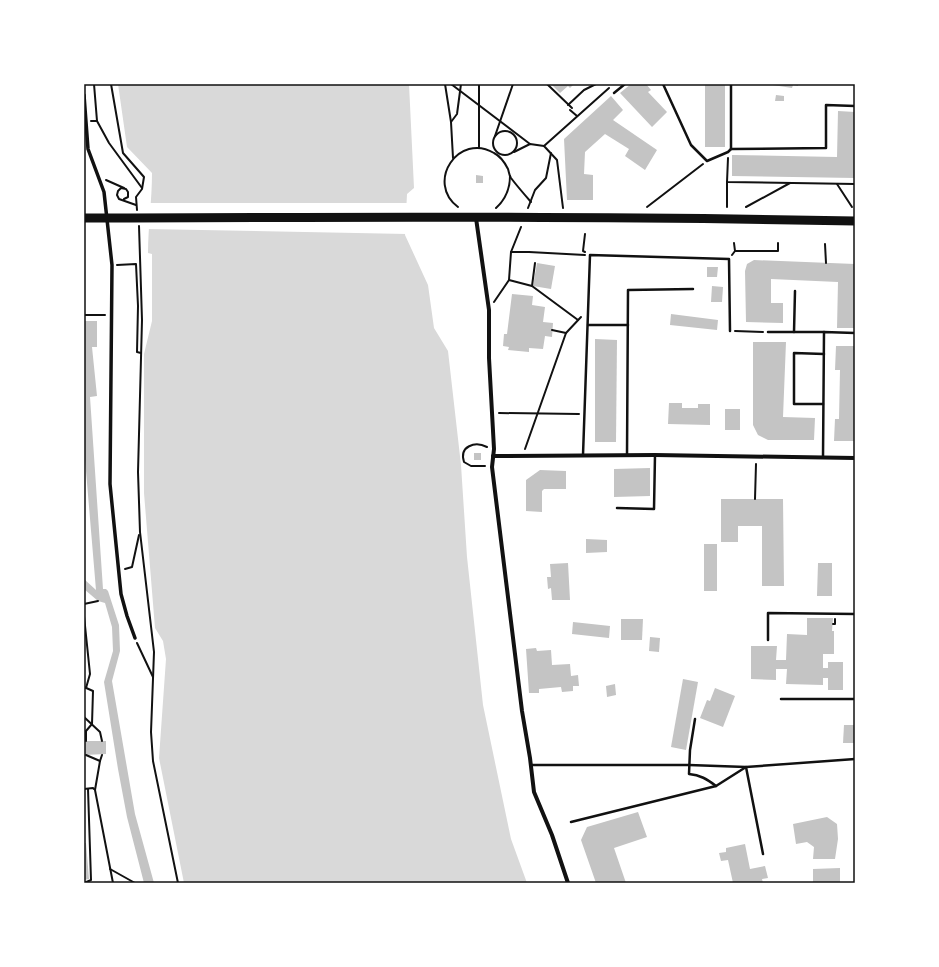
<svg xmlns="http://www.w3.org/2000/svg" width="939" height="967" font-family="Roboto,sans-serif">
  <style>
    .water { fill: #d9d9d9 }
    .pier { fill: #fff }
    .building { fill: #c4c4c4 }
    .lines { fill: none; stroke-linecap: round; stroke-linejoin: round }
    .path { stroke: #111; stroke-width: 2 }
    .service { stroke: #111; stroke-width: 2.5 }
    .pedestrian { stroke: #111; stroke-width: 3.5 }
    .minor { stroke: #111; stroke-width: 4 }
    .primary { stroke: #111; stroke-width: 9 }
    .neatline { fill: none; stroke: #111; stroke-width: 1.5 }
  </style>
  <rect width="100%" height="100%" fill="#fff"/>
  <!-- water -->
  <path class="water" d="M 118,84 L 409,84 L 414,188 L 407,194 L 405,235 L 428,285 L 434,328 L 448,351 L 461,465 L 467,557 L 483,705 L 511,839 L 527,883 L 184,883 L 159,758 L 166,659 L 163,641 L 155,628 L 144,493 L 144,354 L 152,321 L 152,254 L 148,253 C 148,227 152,200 152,173 L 127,147 Z"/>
  <!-- pier -->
  <polygon class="pier" points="149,203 409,203 407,234 147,229"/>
  <!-- building -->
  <g class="building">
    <polygon points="551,84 574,84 570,88 568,86 560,93"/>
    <polygon points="631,84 646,84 651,90 648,92 667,112 652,127 620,93"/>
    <rect x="705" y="84" width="20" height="63"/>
    <polygon points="766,84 798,84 798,86 793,85 792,88"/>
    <polygon points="776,95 784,96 784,101 775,101"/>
    <polygon points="611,96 623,110 613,120 657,150 645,170 625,156 629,149 605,134 585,152 584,174 593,175 593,200 567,200 564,139"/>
    <polygon points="838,111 855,112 855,178 732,176 732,155 837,157"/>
    <polygon points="476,175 483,176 483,183 476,183"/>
    <polygon points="754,260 855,264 855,328 837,328 838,282 771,279 771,303 783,303 783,323 746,322 745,271 747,264"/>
    <polygon points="537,263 555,266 551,289 533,286"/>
    <polygon points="707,267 718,267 717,277 707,277"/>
    <polygon points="712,286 723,287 722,302 711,302"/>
    <polygon points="512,294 533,296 532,305 545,307 543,322 553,323 552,337 545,336 543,349 529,348 529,352 508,350 509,347 503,346 504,334 507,334"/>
    <polygon points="671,314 718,320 717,330 670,325"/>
    <polygon points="84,321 97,321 97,347 92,347 97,396 90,397 103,589 106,589 108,591 119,625 120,651 112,681 135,814 154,883 144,883 127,817 118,769 104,682 113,651 112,627 105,603 98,601 84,589 84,579 96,590 85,459 84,459"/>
    <polygon points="595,339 617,340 616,442 595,442"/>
    <polygon points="753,342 786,342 783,417 815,418 814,440 768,440 758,435 753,425"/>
    <polygon points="836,346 855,346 855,441 834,441 835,419 839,419 840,370 835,370"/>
    <polygon points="669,403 682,403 682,408 698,408 698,404 710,404 710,425 668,424"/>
    <rect x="725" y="409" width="15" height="21"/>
    <rect x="474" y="453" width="7" height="7"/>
    <polygon points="650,468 650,496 614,497 614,469"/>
    <polygon points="540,470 566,471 566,489 544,489 542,491 542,512 526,511 526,480"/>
    <polygon points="721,499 783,499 784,586 762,586 762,526 738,526 738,542 721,542"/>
    <polygon points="586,539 607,540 607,552 586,553"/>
    <rect x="704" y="544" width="13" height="47"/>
    <polygon points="568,563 570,600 552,600 551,588 548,589 547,577 551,577 550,564"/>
    <polygon points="818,563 832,563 832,596 817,596"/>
    <polygon points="807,618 833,618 832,631 834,631 834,654 823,654 823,668 828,668 828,662 843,662 843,690 828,690 828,678 823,678 823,685 786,684 787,669 776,669 776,680 751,679 751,646 777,646 776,660 786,660 787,634 807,635"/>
    <polygon points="621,619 643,619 642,640 621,640"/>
    <polygon points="573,622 610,626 609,638 572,634"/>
    <polygon points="650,637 660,638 659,652 649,651"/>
    <polygon points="536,648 537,651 551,650 552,665 570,664 571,676 578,675 579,686 573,686 573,691 562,692 561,687 539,689 539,693 529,693 526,649"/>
    <polygon points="683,679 698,682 686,750 671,747"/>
    <polygon points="615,684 616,695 607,697 606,686"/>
    <polygon points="715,688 735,696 723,727 700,718 707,700 710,701"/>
    <polygon points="844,725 855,725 854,743 843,743"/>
    <polygon points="84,741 106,741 106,754 84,755"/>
    <polygon points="638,812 647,837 614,848 626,883 596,883 581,840 587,827"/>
    <polygon points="827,817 837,824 838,839 835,859 813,859 814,847 807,842 796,844 793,824"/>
    <polygon points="84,843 86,843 89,879 84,880"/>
    <polygon points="745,844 750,869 765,866 768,878 762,879 763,883 733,883 728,860 721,861 719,853 726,852 726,848"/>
    <polygon points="840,868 840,883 813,883 813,869"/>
  </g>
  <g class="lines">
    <!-- path -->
    <g class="path">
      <polyline points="94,84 97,121"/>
      <polyline points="111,84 123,153 144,177 142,189 136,197 137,210"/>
      <polyline points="445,84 451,122 453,158"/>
      <polyline points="451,84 530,144"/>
      <polyline points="547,84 572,108"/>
      <polyline points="568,105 584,90 596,84"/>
      <polyline points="570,110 577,116"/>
      <polyline points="91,121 97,121 109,143 142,188"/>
      <polyline points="451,122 457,114 461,84"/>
      <circle cx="505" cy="143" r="12"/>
      <polyline points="495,136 513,84"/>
      <polyline points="479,148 479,84"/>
      <polyline points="514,152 530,144 544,146"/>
      <polyline points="728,158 727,182 855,184"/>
      <polyline points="106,180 124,188"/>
      <polyline points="837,184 852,207"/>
      <polyline points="124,199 128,197 128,192 126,189 121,188 118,191 117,195 119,199 136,205"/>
      <path d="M 458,207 C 425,182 459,132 494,153 C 500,156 505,163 508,169 C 509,172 509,175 511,178 C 517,186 524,194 531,202"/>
      <polyline points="647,207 703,164"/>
      <polyline points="727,207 727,182"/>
      <polyline points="746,207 790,183"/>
      <path d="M 496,208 C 506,199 510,189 510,176"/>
      <polyline points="528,208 535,190 546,178 551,153"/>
      <polyline points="563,208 557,160 544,146 609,88"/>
      <polyline points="139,226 142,320 138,472 140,532 154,652 151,732 153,761 178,883"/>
      <polyline points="521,227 511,252 509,280 532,286"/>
      <polyline points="585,234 583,251 585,252"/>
      <polyline points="825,244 826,263"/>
      <polyline points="735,251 778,251 778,243"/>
      <polyline points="511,252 529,252 585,255"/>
      <polyline points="732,255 735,251 734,243"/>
      <polyline points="535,263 532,286 578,320"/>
      <polyline points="117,265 136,264 138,306 137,352 141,353"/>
      <polyline points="494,302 509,280"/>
      <polyline points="84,315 105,315"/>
      <polyline points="552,330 566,333"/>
      <polyline points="735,331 763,332"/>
      <polyline points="499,413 579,414"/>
      <polyline points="525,449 566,333 581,317"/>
      <path d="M 485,466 L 471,466 L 464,462 C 459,446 475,441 487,447"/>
      <polyline points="755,499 756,464"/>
      <polyline points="125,569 132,567 139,535"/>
      <polyline points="84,604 98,601"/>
      <polyline points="84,616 90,674 86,688"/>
      <polyline points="833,624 835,624 835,619"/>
      <polyline points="137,643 153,677"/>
      <polyline points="84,687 93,691 92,724 86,731 86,741"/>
      <polyline points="84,717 100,732 102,741"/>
      <polyline points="86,755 100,761"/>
      <polyline points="102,755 100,761 95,790 113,883"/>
      <polyline points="84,789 93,788 94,789"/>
      <polyline points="110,869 135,883"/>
      <polyline points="84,883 91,880 88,789"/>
    </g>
    <!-- service -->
    <g class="service">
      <polyline points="663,84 691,145 707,161 728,152 731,149"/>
      <polyline points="731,84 731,149 826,148 826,105 855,106"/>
      <polyline points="614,93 625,84"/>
      <polyline points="588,325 628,325"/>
      <polyline points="768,332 824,332"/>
      <polyline points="794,332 795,291"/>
      <polyline points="823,404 794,404 794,353 824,354"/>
      <polyline points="583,455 590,255 729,259 730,331"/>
      <polyline points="627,455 628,290 693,289"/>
      <polyline points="823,457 824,332 855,333"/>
      <polyline points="617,508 654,509 655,455"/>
      <polyline points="768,640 768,613 855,614"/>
      <polyline points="781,699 855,699"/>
      <path d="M 695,719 L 690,750 L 689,774 C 700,775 707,779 716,786"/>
      <polyline points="531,765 689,765 746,767 763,854"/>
      <polyline points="571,822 716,786 746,767 855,759"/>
    </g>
    <!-- pedestrian -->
    <polyline class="pedestrian" points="84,95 88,149 104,192 112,265 110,484 121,594 127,616 135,638"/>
    <!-- minor -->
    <g class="minor">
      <polyline points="476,218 489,310 489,358 494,449 492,467 522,711 530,758 534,792 552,835 568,883"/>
      <polyline points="493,456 655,455 855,458"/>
    </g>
    <!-- primary -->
    <path class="primary" d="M 84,218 C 341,217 598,216 855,221"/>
  </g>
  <!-- border -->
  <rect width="939" height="967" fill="none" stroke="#ffffff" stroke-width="170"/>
  <rect x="85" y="85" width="769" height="797" class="neatline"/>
</svg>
